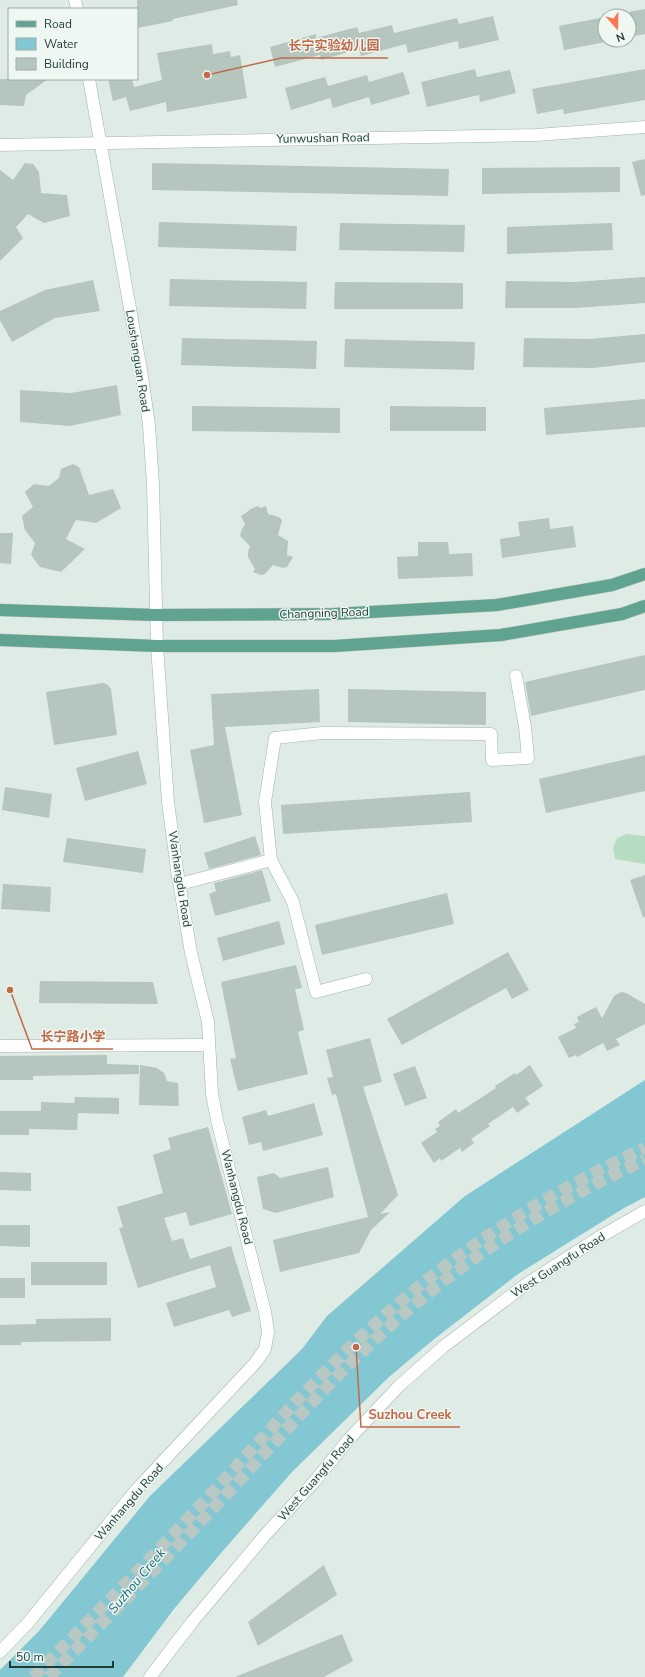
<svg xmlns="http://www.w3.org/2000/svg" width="645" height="1677" font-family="'Nunito Sans','Noto Sans SC',sans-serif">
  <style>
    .green { fill: #b6ddc1 }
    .water { fill: #83c7d3 }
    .building { fill: #b4c6be }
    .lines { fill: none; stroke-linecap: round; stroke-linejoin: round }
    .trunk-tunnel { stroke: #b9c8c2; stroke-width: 12; stroke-dasharray: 12 6; stroke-linecap: butt }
    .minor-casing { stroke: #a2b3ac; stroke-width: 13 }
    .tertiary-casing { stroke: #a2b3ac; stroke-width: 13 }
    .primary-casing { stroke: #c0c8c6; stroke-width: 13 }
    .minor { stroke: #fff; stroke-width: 12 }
    .tertiary { stroke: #fff; stroke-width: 12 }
    .primary { stroke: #61a391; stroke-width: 12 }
    .labels { text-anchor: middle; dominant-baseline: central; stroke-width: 3; stroke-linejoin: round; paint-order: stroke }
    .street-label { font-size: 12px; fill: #1f3b34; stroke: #eff7f3 }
    .water-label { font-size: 13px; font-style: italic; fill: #176979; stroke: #eff7f3 }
    .leader { fill: none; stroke: #c26948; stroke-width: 1.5 }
    .callout-dot { fill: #c26948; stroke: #eff7f3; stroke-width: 1.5 }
    .callout-label { font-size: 13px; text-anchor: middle; font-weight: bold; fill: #c26948; stroke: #eff7f3; stroke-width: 3; stroke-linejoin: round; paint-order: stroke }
  </style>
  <rect width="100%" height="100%" fill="#dfebe5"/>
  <!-- green -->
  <polygon class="green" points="627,834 645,836 645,864 615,859 613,848 617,838"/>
  <!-- water -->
  <polygon class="water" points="645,1080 645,1197 624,1208 518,1274 433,1340 389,1377 292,1472 221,1553 174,1609 123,1677 0,1677 0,1670 39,1631 150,1496 302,1349 327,1316 465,1196"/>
  <!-- building -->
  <g class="building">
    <polygon points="137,0 237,0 238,5 173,19 173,21 137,28"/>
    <polygon points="645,9 645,34 629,37 629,12"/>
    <polygon points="493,16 499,40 459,49 458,41 408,53 406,44 361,56 359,49 321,60 320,55 275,67 270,47 316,34 316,38 357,27 359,33 392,25 394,33 457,18 459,24"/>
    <polygon points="605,17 605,42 564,50 559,26"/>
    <polygon points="212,44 213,54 230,51 231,57 240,55 247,98 167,112 166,102 130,111 126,97 113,101 108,79 132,79 134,87 162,80 157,53"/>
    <polygon points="475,69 477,77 510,70 516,93 480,102 479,95 427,107 421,82"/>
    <polygon points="645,69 645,100 564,114 563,109 537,114 532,89"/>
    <polygon points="403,72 410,94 371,105 369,97 333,108 330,98 291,110 285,88 325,77 328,86 367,75 369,82"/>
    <polygon points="0,79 48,79 26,95 24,106 0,105"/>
    <polygon points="645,159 645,195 641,196 632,162"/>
    <polygon points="25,163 33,164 39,172 41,193 67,195 70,216 44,223 28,214 16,227 23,238 0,261 0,170 13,180"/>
    <polygon points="152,163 449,169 448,196 152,190"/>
    <polygon points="620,167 620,192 482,194 482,168"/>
    <polygon points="159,222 297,226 296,251 158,247"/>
    <polygon points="340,223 465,225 464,252 339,250"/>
    <polygon points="612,223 613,250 507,254 507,227"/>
    <polygon points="645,277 645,303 575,308 505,308 506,281 574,282"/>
    <polygon points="170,279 307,282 306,309 169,306"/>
    <polygon points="93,280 100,311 55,318 12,342 0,320 0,311 45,290"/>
    <polygon points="335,282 463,283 463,309 334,309"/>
    <polygon points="645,334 645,362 593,368 523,367 524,338 589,339"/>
    <polygon points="182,338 317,341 316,369 181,365"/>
    <polygon points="345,339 475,342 474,370 344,367"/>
    <polygon points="117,385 121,415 70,426 20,422 20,390 71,393"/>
    <polygon points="645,399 645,427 546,435 544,408"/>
    <polygon points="192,406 340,408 340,433 192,431"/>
    <polygon points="390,406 486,407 486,431 390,431"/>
    <polygon points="73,464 79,467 89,495 113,489 121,508 96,523 76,520 66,539 85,549 61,572 40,567 31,555 35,543 25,530 22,516 33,507 25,492 34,484 49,486 59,478 61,469"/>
    <polygon points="258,506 260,508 266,506 268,514 279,517 282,520 278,535 288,541 287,555 293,557 287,567 283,568 273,565 265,574 261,575 253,572 255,569 248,557 248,552 250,546 240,536 241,531 245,524 241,516 251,509"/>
    <polygon points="549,518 550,529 573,526 576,547 502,558 500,539 520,536 518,522"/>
    <polygon points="0,533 13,533 11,564 0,563"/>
    <polygon points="418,542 448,542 449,554 472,553 473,576 398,579 397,557 418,556"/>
    <polygon points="645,655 645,690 531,716 525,682"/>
    <polygon points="103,683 107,684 111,689 117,735 54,745 46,692"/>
    <polygon points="319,689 320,722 225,727 242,815 204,823 190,750 214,745 211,694"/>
    <polygon points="348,689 486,692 486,725 348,722"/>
    <polygon points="138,751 147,784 85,801 76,768"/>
    <polygon points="645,755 645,791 546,813 539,779"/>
    <polygon points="5,787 52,794 49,818 2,810"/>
    <polygon points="470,792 472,822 283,834 281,805"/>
    <polygon points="255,836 261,855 209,869 204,853"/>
    <polygon points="67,838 146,849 143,873 63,862"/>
    <polygon points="262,870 271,901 215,916 209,894 216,891 214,883"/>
    <polygon points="645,875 645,917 643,917 630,880"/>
    <polygon points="3,884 51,887 50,912 1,909"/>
    <polygon points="447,893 454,924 322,955 315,925"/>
    <polygon points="279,921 285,944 223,961 217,938"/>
    <polygon points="508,952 529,990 512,999 506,988 402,1045 387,1019"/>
    <polygon points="296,965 302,988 295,989 304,1030 298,1032 308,1074 238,1091 230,1059 236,1058 221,982"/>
    <polygon points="40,981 153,982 158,1004 39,1003"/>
    <polygon points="621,992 626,993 645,1004 645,1024 616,1039 620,1045 607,1051 603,1043 577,1057 576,1055 569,1058 558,1037 576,1028 574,1024 579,1022 577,1017 596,1007 602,1018 614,996"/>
    <polygon points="370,1038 382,1082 363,1087 398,1195 380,1214 390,1212 371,1230 359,1253 280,1272 273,1240 368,1217 336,1094 332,1095 327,1078 333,1077 326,1050"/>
    <polygon points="107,1055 107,1064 139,1065 139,1074 33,1076 33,1080 0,1080 0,1056"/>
    <polygon points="140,1065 157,1068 164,1073 167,1081 178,1083 179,1106 139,1105"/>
    <polygon points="530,1065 543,1086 525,1098 530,1104 517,1113 513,1107 488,1124 490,1126 471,1139 474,1143 462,1152 460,1148 441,1161 440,1158 434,1163 421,1143 437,1132 435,1129 440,1126 438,1122 456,1109 458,1113 496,1088 495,1086 515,1073 516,1075"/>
    <polygon points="415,1066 427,1098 405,1106 393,1074"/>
    <polygon points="75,1097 119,1098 119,1114 78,1113 77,1130 29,1129 29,1135 0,1135 0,1111 41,1111 41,1102 74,1103"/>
    <polygon points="314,1103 323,1135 263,1151 261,1142 249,1145 242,1117 266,1110 268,1116"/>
    <polygon points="208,1127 232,1214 190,1226 186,1212 164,1218 172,1241 183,1238 190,1259 231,1246 251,1311 232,1317 229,1310 174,1327 166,1303 216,1287 210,1265 138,1288 119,1228 123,1227 117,1207 163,1193 153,1155 171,1149 168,1138"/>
    <polygon points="328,1167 334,1197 276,1213 263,1209 257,1177 274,1173 280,1178"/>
    <polygon points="0,1172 31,1173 31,1191 0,1190"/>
    <polygon points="0,1225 30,1225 30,1247 0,1246"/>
    <rect x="31" y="1262" width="76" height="23"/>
    <rect x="0" y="1278" width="25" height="20"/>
    <polygon points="111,1318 111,1341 21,1342 21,1345 0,1345 0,1325 36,1324 36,1319"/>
    <polygon points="324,1565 337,1595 258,1646 248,1622"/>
    <polygon points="342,1634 353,1661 324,1677 235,1677"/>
  </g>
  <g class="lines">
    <!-- trunk-tunnel -->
    <g class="trunk-tunnel">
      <path d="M 33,1677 C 89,1621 145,1564 199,1507 C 259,1442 318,1374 384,1316 C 463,1246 550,1192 645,1148"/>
      <path d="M 49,1677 C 101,1624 154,1571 205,1517 C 267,1452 325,1384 391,1325 C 467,1257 553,1202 645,1160"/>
    </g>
    <defs>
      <g id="minor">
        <polyline points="0,145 536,135 645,127"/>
        <polyline points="180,884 271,860"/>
        <polyline points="366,979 316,992 293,902 271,860 265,802 275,738 322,733 491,734 492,760 528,758 525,727 516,676"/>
        <polyline points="0,1046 209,1045"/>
      </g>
      <g id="tertiary">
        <polyline points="75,0 77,9"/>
        <polyline points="0,1652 28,1623 137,1489 256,1362 265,1349 268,1332 265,1312 217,1120 212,1094 208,1022 191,953 177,870 168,802 157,646 153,484 149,425 141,370 89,79"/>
        <polyline points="150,1677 193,1621 266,1534 314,1482 349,1439 399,1386 443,1347 525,1285 598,1238 645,1211"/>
      </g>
      <g id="primary">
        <polyline points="0,610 156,615 334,614 497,605 612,585 645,574"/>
        <polyline points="0,640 157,646 335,646 501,635 622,614 645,606"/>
      </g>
    </defs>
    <!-- minor casing -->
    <use href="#minor" class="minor-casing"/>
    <!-- tertiary casing -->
    <use href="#tertiary" class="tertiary-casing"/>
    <!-- primary casing -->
    <use href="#primary" class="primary-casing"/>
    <!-- minor -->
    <use href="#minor" class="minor"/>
    <!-- tertiary -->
    <use href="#tertiary" class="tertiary"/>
    <!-- primary -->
    <use href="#primary" class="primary"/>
  </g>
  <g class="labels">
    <!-- street labels -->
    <g class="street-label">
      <text transform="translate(323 138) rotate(-1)">Yunwushan Road</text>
      <text transform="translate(138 361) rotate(81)">Loushanguan Road</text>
      <text transform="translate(324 613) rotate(-2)">Changning Road</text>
      <text transform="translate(180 879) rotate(81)">Wanhangdu Road</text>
      <text transform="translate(237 1197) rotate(76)">Wanhangdu Road</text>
      <text transform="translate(558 1265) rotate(-33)">West Guangfu Road</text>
      <text transform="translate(316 1478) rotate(-49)">West Guangfu Road</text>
      <text transform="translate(129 1502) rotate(-49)">Wanhangdu Road</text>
    </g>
    <!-- water labels -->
    <g class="water-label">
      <text transform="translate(137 1581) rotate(-50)">Suzhou Creek</text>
    </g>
  </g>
  <!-- callouts -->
  <path class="leader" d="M207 75L281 58H388M10 990L32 1049H113M356 1347L361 1427H460"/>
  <g class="callout-dot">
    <circle cx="207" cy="75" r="4"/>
    <circle cx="10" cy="990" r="4"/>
    <circle cx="356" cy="1347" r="4"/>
  </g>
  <g class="callout-label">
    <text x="334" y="50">长宁实验幼儿园</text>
    <text x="73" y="1041">长宁路小学</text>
    <text x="410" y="1419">Suzhou Creek</text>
  </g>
  <!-- legend -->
  <rect x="8" y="8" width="130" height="72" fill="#eff7f3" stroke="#9caca7"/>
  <rect x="16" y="21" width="20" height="6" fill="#61a391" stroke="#9caca7"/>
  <text x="44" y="28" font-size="12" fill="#1f3b34">Road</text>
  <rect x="16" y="38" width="20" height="12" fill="#83c7d3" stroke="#9caca7"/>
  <text x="44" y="48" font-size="12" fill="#1f3b34">Water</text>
  <rect x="16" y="58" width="20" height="12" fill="#b4c6be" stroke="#9caca7"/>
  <text x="44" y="68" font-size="12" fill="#1f3b34">Building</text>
  <!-- north arrow -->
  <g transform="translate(617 28) rotate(160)"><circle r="19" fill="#eff7f3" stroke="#9caca7"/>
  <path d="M0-3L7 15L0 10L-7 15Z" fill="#f8784f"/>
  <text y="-6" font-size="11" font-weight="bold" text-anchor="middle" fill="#1f3b34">N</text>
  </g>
  <!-- scale -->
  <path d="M10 1661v6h103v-6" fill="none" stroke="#1f3b34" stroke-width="2"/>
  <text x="16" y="1661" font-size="12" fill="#1f3b34" stroke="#eff7f3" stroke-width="3" paint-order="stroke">50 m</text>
</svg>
